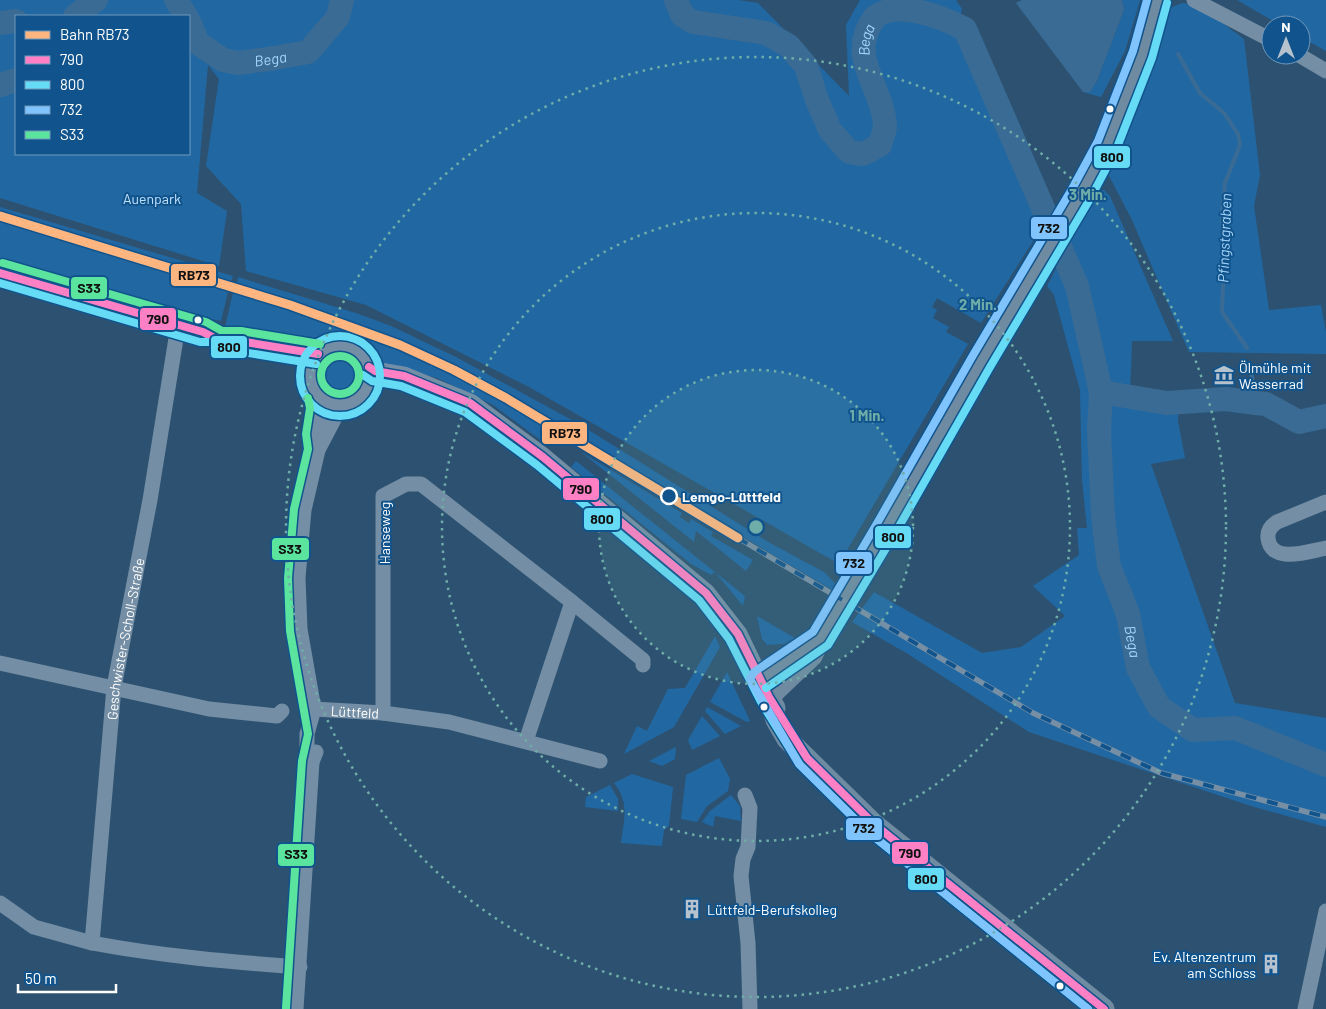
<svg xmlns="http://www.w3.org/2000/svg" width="1326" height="1009" font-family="Barlow,sans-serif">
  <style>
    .green { fill: #2168a3; fill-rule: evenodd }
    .water { fill: #3a6b94 }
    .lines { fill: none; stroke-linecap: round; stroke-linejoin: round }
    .stream { stroke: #3a6b94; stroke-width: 4 }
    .river { stroke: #3a6b94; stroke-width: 24 }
    .minor { stroke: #748ea5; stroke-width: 15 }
    .tertiary { stroke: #748ea5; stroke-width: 19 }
    .secondary { stroke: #6f8ba1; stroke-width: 21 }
    .rail-casing { stroke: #778fa4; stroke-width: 5.5 }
    .rail { stroke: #11548d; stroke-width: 4; stroke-dasharray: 11; stroke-linecap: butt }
    .bus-1-casing { stroke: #11548d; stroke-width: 11 }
    .bus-2-casing { stroke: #11548d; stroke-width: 11 }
    .bus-3-casing { stroke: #11548d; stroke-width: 11 }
    .bus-4-casing { stroke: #11548d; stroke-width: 11 }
    .bus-1 { stroke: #ff80c5; stroke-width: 8 }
    .bus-2 { stroke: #66dbf5; stroke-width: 8 }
    .bus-3 { stroke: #80c4ff; stroke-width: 8 }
    .bus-4 { stroke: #5ae49d; stroke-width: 8 }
    .rail-1-casing { stroke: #11548d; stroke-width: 12 }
    .rail-1 { stroke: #ffb580; stroke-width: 9 }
    .ring { fill: none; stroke: #6fada8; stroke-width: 2.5; stroke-dasharray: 2.5 5 }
    .bus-dot { fill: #fff; stroke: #11548d; stroke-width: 2 }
    .stop-dot { fill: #11548d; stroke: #fff; stroke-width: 2.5 }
    .labels { text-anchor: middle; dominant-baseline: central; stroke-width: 4; stroke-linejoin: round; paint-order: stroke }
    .park-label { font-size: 14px; fill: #c0e2fd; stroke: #11548d }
    .poi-label { font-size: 14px; fill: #fff; stroke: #11548d; text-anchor: start }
    .stop-label { font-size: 14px; font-weight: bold; fill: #fff; stroke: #11548d; text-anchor: start }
    .street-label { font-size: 14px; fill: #fff; stroke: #11548d }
    .water-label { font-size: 15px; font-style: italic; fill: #a4d4f9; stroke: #11548d }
    .centre { fill: #6fada8; stroke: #11548d; stroke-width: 2.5 }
    .ring-label { font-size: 15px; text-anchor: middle; font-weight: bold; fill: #6fada8; stroke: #11548d; stroke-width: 4; stroke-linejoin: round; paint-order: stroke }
    .line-badge { stroke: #11548d; stroke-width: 2 }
    .pale-badge-label { font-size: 14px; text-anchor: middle; font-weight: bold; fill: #111 }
  </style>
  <rect width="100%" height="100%" fill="#2d5271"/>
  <!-- green -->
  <g class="green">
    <path d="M 0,0 L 739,0 L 758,3 L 849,96 L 846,25 L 860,0 L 956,0 L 962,9 L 956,33 L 1042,227 L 981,323 L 937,298 L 932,307 L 937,310 L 933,318 L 949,327 L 946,332 L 968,344 L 839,564 L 529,387 L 366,305 L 246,271 L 241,204 L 206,166 L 219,79 L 208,65 L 197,193 L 227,211 L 219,266 L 0,198 ZM 16,16 L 189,16 L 189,154 L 16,154 Z"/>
    <polygon points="1122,0 1140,0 1125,51 1101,97 1083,92 1090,92 1097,81 1124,10"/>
    <polygon points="1237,0 1326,0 1326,51 1301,37 1301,25 1280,25"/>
    <path d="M 1182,3 C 1199,3 1230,29 1244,39 L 1260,175 L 1254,206 L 1269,310 L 1321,305 L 1326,333 L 1326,354 L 1189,352 L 1131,218 L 1106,170 C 1131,118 1156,66 1168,9 Z"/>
    <polygon points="1104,190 1110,196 1173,341 1132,341 1130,393 1160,398 1179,397 1178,421 1185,458 1151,464 1235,703 1326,718 1326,827 1251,806 1029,732 908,654 852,622 874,592 982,653 1021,647 1065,616 1033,586 1079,555 1077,528 1087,528 1082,480 1080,390 1054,295 1047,286 1096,191"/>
    <polygon points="0,207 233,276 231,282 0,211"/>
    <polygon points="0,221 228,292 221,321 197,316 195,320 0,266"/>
    <path d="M 238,277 L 359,314 L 391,326 L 456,357 L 579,424 L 770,543 L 824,572 L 835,583 L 832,590 L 450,363 C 381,331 309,307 237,284 Z"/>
    <polygon points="233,293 335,323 446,368 569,438 566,443 539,439 493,405 437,378 374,363 364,351 354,344 335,341 319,347 291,343 225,327"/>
    <circle cx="340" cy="376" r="19"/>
    <polygon points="581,452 682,513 680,517 689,523 691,519 713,532 711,536 753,560 746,571 696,531 694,542"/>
    <polygon points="576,461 745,596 743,606 715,572 711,575 691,564 571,467"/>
    <polygon points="757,616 795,638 784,644 767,645 762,639"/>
    <polygon points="715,636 720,647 674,727 624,754 637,726 647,731 668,689 685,688"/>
    <polygon points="727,672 750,721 747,722 710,702"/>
    <polygon points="707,707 741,726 725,734 705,711"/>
    <polygon points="702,716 720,736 692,750 688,740"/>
    <polygon points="676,747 675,759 662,766 649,761"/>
    <polygon points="719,758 730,779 728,791 707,806 697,822 681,819 686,775"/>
    <path d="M 632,774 L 673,787 L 669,826 L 664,830 L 662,846 L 621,843 C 624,819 630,803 614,783 Z"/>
    <polygon points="610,785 618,799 618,811 585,807 586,797"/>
    <polygon points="731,795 740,806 741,821 715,816 713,827 702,822 710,811"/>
  </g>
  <!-- water -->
  <polygon class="water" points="1022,0 1122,0 1124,10 1097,81 1090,92 1083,92 1016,3"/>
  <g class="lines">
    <!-- stream -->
    <g class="stream">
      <polyline points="189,23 189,22"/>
      <polyline points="1178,54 1200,93 1224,113 1238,134 1240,145 1225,183 1222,213 1224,264 1222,312 1247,348"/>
      <polyline points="1251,370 1256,403"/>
    </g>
    <!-- river -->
    <g class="river">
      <polyline points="176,0 186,16"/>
      <path id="s1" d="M 676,0 L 682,15 L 693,22 L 766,33 L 789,46 L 806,66 L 817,100 L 830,130 L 849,152 L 863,154 L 880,145 C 881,139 885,132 885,126 C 883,86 845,57 875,17 C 898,0 940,16 965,29 L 1077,286 L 1101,392 L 1167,403 L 1226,399 L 1256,403 L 1266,404 L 1299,422 L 1326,416"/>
      <polyline points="75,16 96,0"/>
      <path id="s2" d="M 189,21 L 198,43 L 223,60 L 238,63 L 275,58 L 308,52 L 338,17 L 342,0"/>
      <polyline points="0,23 16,21"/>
      <polyline points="0,85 16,80"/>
      <path id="s3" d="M 1101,392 L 1099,432 L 1103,516 L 1109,566 L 1128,614 L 1138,668 L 1159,707 L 1193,730 L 1235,728 L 1326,765"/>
    </g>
    <!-- minor -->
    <g class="minor">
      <polyline points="1194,0 1271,40"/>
      <polyline points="1299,55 1326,71"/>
      <path d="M 318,450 C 316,431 321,414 318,396"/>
      <path d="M 1326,502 L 1277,522 C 1271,526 1267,531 1268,538 C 1271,565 1310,551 1326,548"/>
      <polyline points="572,602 643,660 643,665"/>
      <polyline points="0,663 209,709 277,716 282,711"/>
      <path id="s4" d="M 314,709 L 383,713 L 449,722 L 600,761"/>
      <polyline points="383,713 383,496 406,484 421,484 572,602 526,741"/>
      <polyline points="312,762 307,752 307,734 314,709 300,629 298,578 301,543 304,510 318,450 341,406"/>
      <polyline points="745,795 750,808 748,847 743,859 741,876 748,943 750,1009"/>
      <path id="s5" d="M 0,903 L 34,927 L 92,943 L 114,687 L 150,500 L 178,326"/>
      <path d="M 92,943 C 161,956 230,962 300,967"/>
      <polyline points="296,1009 312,762 316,752"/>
      <polyline points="1305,1009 1326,911"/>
    </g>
    <!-- tertiary -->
    <g class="tertiary">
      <polyline points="0,273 203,332 220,341 239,341 318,354"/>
      <circle cx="340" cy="376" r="30"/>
      <polyline points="369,367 375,371 404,376 470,403 543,457 706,593 738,634 760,680"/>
    </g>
    <!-- secondary -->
    <g class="secondary">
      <path d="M 769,697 L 812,656 L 820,639 L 1081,194 C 1112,132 1144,69 1157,0"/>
      <polyline points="769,697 776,720 787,739 874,824 1104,1009"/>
      <polyline points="775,708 760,680 806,649"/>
    </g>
    <defs>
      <polyline id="rail" points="738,538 1033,713 1161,773 1326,817"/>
    </defs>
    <!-- rail casing -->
    <use href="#rail" class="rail-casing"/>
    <!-- rail -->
    <use href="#rail" class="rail"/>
    <defs>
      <g id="bus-1">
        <polyline points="0,273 203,332 220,341 239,341 318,354"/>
        <polyline points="369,367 375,371 404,376 470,403 543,457 706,593 738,634 769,697 807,758 874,824 1104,1009"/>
      </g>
      <g id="bus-2">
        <polyline points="0,283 200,342 220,342 236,351 316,364"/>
        <circle cx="340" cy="376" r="40"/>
        <polyline points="363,375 372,381 401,386 465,412 537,465 699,600 729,639 761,702 800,765 868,832 1088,1009"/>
        <polyline points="766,688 828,645 897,530 990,367 1090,199 1116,150 1152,58 1167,3"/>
      </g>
      <polyline id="bus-3" points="1088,1009 867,831 799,764 750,679 754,672 813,632 879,520 972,357 1072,189 1098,141 1133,51 1147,0"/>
      <g id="bus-4">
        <polyline points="3,263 206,322 222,331 241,331 320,344"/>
        <circle cx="340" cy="375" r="19"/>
        <polyline points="286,1008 302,761 308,734 290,631 288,578 294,509 308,449 306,434 310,408 308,398"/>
      </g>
    </defs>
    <!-- bus-1 casing -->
    <use href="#bus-1" class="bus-1-casing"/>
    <!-- bus-2 casing -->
    <use href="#bus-2" class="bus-2-casing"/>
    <!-- bus-3 casing -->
    <use href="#bus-3" class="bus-3-casing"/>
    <!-- bus-4 casing -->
    <use href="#bus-4" class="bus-4-casing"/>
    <!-- bus-1 -->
    <use href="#bus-1" class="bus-1"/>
    <!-- bus-2 -->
    <use href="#bus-2" class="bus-2"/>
    <!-- bus-3 -->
    <use href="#bus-3" class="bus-3"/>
    <!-- bus-4 -->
    <use href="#bus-4" class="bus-4"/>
    <defs>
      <polyline id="rail-1" points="0,216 290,305 400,345 454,370 506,398 738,538"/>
    </defs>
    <!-- rail-1 casing -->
    <use href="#rail-1" class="rail-1-casing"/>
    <!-- rail-1 -->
    <use href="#rail-1" class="rail-1"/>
  </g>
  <!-- distance rings -->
  <circle cx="756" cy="527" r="157" fill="#6fada8" fill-opacity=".12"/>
  <g class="ring">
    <circle cx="756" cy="527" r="157"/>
    <circle cx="756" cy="527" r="314"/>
    <circle cx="756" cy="527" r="470"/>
  </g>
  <!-- icons -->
  <defs>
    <symbol id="museum-bare" viewBox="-9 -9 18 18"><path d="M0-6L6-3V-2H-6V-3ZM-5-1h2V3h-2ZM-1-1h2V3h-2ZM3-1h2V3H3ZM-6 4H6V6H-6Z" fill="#b6c2cd" stroke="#11548d" stroke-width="2.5" paint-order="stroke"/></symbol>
    <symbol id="building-bare" viewBox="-9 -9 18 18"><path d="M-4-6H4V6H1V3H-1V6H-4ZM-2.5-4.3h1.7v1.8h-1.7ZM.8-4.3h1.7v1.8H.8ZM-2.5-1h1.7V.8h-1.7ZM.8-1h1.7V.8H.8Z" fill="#b6c2cd" stroke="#11548d" stroke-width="2.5" paint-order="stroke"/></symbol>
  </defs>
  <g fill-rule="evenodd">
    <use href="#museum-bare" x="1210" y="361" width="28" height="28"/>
    <use href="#building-bare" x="678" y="895" width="28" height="28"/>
    <use href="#building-bare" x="1257" y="950" width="28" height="28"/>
  </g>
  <!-- markers -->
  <g class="bus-dot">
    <circle cx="1110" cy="109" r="4.5"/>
    <circle cx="198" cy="320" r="4.5"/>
    <circle cx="764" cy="707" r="4.5"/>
    <circle cx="1060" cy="986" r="4.5"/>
  </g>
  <circle class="stop-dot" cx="669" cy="496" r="8"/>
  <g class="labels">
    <!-- park labels -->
    <g class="park-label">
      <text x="152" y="198">Auenpark</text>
    </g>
    <!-- poi labels -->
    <g class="poi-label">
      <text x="1239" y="367">Ölmühle mit<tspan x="1239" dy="16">Wasserrad</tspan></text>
      <text x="707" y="909">Lüttfeld-Berufskolleg</text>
      <text x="1256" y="956" text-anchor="end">Ev. Altenzentrum<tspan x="1256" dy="16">am Schloss</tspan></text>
    </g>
    <!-- stop labels -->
    <g class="stop-label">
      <text x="682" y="496">Lemgo-Lüttfeld</text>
    </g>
    <!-- street labels -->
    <g class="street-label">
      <text transform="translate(384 533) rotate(-90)">Hanseweg</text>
      <text stroke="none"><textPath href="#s5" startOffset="408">Geschwister-Scholl-Straße</textPath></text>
      <text stroke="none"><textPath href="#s4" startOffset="41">Lüttfeld</textPath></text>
    </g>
    <!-- water labels -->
    <g class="water-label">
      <text stroke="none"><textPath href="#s1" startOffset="396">Bega</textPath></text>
      <text stroke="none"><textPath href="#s2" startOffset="102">Bega</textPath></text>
      <text transform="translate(1224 238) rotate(-88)">Pfingstgraben</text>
      <text stroke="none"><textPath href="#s3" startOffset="254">Bega</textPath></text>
    </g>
  </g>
  <circle cx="756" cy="527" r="8" class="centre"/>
  <g class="ring-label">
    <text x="1088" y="200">3 Min.</text>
    <text x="978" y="310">2 Min.</text>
    <text x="867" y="421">1 Min.</text>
  </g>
  <g class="line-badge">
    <rect x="1093" y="145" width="38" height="24" rx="5" fill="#66dbf5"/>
    <rect x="1030" y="216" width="38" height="24" rx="5" fill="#80c4ff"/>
    <rect x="170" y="263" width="47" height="24" rx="5" fill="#ffb580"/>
    <rect x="70" y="276" width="38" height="24" rx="5" fill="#5ae49d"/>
    <rect x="139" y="307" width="38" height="24" rx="5" fill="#ff80c5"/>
    <rect x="210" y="335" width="38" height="24" rx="5" fill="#66dbf5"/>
    <rect x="541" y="421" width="47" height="24" rx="5" fill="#ffb580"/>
    <rect x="562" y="477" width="38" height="24" rx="5" fill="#ff80c5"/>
    <rect x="583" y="507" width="38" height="24" rx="5" fill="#66dbf5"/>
    <rect x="874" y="525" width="38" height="24" rx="5" fill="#66dbf5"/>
    <rect x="271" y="537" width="39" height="24" rx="5" fill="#5ae49d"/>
    <rect x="835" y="551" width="38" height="24" rx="5" fill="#80c4ff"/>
    <rect x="845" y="817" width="38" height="24" rx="5" fill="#80c4ff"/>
    <rect x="891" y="841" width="38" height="24" rx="5" fill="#ff80c5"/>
    <rect x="277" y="843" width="38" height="24" rx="5" fill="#5ae49d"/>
    <rect x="907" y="867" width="38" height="24" rx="5" fill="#66dbf5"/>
  </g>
  <g class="pale-badge-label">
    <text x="1112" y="162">800</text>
    <text x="1049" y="233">732</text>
    <text x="194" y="280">RB73</text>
    <text x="89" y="293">S33</text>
    <text x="158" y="324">790</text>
    <text x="229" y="352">800</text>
    <text x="565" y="438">RB73</text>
    <text x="581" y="494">790</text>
    <text x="602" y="524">800</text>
    <text x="893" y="542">800</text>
    <text x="290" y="554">S33</text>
    <text x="854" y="568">732</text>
    <text x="864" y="833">732</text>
    <text x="910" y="858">790</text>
    <text x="296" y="859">S33</text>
    <text x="926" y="884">800</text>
  </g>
  <!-- legend -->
  <rect x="15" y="15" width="175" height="140" fill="#11548d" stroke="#7098bb"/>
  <rect x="25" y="31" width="25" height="8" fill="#ffb580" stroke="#7098bb"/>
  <text x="60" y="40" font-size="15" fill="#ffffff">Bahn RB73</text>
  <rect x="25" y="56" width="25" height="8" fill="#ff80c5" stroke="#7098bb"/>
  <text x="60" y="65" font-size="15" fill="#ffffff">790</text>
  <rect x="25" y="81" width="25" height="8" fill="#66dbf5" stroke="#7098bb"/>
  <text x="60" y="90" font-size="15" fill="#ffffff">800</text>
  <rect x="25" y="106" width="25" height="8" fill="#80c4ff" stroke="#7098bb"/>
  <text x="60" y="115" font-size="15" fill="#ffffff">732</text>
  <rect x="25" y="131" width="25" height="8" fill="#5ae49d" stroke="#7098bb"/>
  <text x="60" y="140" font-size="15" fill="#ffffff">S33</text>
  <!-- north arrow -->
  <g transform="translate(1286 40)"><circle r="24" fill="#11548d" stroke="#7098bb"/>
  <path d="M0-4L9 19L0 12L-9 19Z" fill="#b6c2cd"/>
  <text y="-8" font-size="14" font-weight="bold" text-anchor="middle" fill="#ffffff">N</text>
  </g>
  <!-- scale -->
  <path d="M18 984v8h98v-8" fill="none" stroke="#ffffff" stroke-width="2.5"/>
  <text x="25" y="984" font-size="15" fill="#ffffff" stroke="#11548d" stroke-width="4" paint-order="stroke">50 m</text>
</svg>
